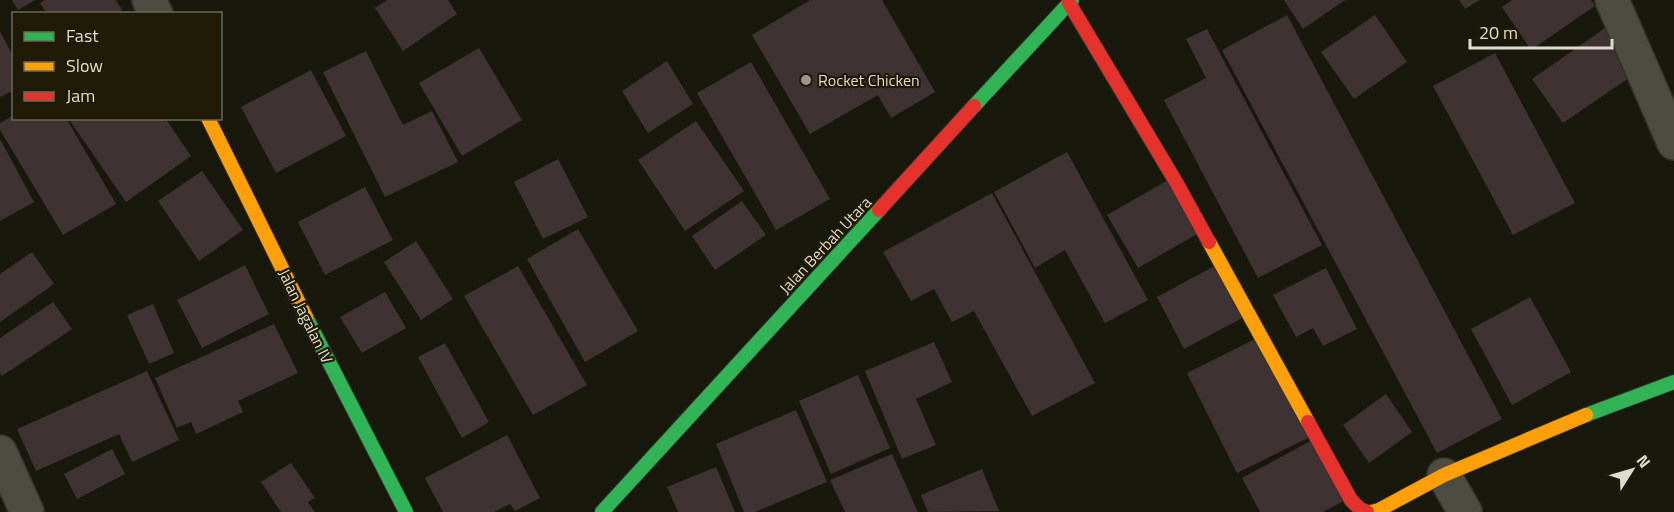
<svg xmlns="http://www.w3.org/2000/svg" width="1674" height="512" font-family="'Titillium Web',sans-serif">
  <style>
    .building { fill: #3e3232 }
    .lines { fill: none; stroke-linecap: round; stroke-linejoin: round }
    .street-casing { stroke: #34332c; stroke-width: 36 }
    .fast-casing { stroke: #34332c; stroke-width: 16 }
    .slow-casing { stroke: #34332c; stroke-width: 16 }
    .jam-casing { stroke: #34332c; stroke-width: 16 }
    .street { stroke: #4d4c43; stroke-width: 33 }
    .fast { stroke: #30b455; stroke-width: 14 }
    .slow { stroke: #ff9f0a; stroke-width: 14 }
    .jam { stroke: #e5322d; stroke-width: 14 }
    .poi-dot { fill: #9a988c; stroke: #1f1b07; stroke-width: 2 }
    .labels { text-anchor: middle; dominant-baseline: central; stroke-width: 4.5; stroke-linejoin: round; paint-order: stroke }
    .poi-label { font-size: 16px; fill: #dfddd0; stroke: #1f1b07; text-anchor: start }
    .street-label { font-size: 16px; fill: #dfddd0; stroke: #1f1b07 }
  </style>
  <rect width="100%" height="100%" fill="#19180d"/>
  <!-- building -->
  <g class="building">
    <polygon points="12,0 35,0 18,10"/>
    <polygon points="45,0 116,0 123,12 47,14 40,3"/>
    <polygon points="387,0 448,0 457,14 403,51 375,8"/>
    <polygon points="810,0 882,0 935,92 891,118 878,95 810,134 752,35"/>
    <polygon points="1284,0 1345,0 1303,29"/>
    <polygon points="1459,0 1480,0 1465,9"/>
    <polygon points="1512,0 1591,0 1595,6 1531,50 1502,7"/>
    <polygon points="1287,15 1502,419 1437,453 1222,50"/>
    <polygon points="1375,15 1407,62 1354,99 1321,52"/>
    <polygon points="1608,26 1639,71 1563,123 1532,79"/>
    <polygon points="1207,29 1322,245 1258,278 1164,100 1206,78 1186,39"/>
    <polygon points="0,31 14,58 14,90 0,97"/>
    <polygon points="479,48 522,120 462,156 419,83"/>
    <polygon points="366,51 403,125 432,111 458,162 385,197 323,72"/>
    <polygon points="1495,53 1575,203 1513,235 1433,86"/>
    <polygon points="667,61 693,104 648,133 622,91"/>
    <polygon points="751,62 830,199 776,230 697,93"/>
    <polygon points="311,70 346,136 276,173 241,107"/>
    <polygon points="14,115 14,118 66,118 116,204 63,235 0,130 0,123"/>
    <polygon points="68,118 165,118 191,156 126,202"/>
    <polygon points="696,121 744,191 685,231 638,160"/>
    <polygon points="0,139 34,202 0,221"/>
    <polygon points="1067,152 1148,300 1105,323 1065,250 1035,268 994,192"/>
    <polygon points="558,159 588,217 543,239 514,182"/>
    <polygon points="202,171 243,230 199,261 158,201"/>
    <polygon points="1168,180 1199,233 1138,268 1107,215"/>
    <polygon points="365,187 393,240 325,275 298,222"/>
    <polygon points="992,193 1095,383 1032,416 974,311 952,322 934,289 911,301 883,252"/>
    <polygon points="742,201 766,235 715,270 692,236"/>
    <polygon points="578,229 638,331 585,362 527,259"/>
    <polygon points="416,241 453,299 421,320 384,262"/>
    <polygon points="32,252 54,284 0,322 0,274"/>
    <polygon points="1218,264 1246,316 1184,349 1157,297"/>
    <polygon points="245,265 269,314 202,348 177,300"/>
    <polygon points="518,266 587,385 533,415 464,296"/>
    <polygon points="1326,268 1357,329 1323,346 1313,328 1296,337 1273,295"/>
    <polygon points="385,292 406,328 362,353 340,317"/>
    <polygon points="1530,297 1571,372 1512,405 1471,329"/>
    <polygon points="53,302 72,329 2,376 0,373 0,338"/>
    <polygon points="153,304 174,353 149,364 127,315"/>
    <polygon points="274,324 298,373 238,401 243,412 196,434 191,422 177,428 155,378"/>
    <polygon points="1259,337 1310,437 1237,473 1187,373"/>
    <polygon points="934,342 952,382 916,399 936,445 902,459 865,371"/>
    <polygon points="445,343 489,422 462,438 418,357"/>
    <polygon points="147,371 179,440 132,462 119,434 36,471 17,429"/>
    <polygon points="858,375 890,448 831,474 799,401"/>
    <polygon points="1386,394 1412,432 1369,463 1343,425"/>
    <polygon points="796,410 827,482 755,512 744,512 716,444"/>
    <polygon points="507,435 540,498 515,511 510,504 494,512 443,512 425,478"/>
    <polygon points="1316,438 1349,498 1323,512 1260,512 1242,478"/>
    <polygon points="112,449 125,474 77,499 64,474"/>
    <polygon points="892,454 918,512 845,512 830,480"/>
    <polygon points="291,463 315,498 308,502 315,512 281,512 261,482"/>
    <polygon points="716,467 735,512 678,512 667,487"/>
    <polygon points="982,469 999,511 928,512 921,495"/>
  </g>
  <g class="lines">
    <defs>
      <g id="street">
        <polyline points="149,0 156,14"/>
        <polyline points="1612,0 1674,143"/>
        <polyline points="0,452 27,512"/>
        <polyline points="1444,475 1465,512"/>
      </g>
      <g id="fast">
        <polyline points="974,106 1072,0"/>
        <polyline points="306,317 406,512"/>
        <polyline points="1586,415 1674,382"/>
        <polyline points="602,512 879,210"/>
      </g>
      <g id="slow">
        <polyline points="208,118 306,317"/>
        <polyline points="1209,242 1308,422"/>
        <polyline points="1371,512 1379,510 1444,475 1586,415"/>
      </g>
      <g id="jam">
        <polyline points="1069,3 1176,182 1209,242"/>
        <polyline points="879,210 974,106"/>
        <polyline points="1308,422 1351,500 1360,509 1367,512"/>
      </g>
    </defs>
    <!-- street casing -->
    <use href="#street" class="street-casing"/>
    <!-- fast casing -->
    <use href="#fast" class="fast-casing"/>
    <!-- slow casing -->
    <use href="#slow" class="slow-casing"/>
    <!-- jam casing -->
    <use href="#jam" class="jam-casing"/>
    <!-- street -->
    <use href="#street" class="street"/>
    <!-- fast -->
    <use href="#fast" class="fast"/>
    <!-- slow -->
    <use href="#slow" class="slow"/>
    <!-- jam -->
    <use href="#jam" class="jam"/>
  </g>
  <!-- markers -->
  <circle class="poi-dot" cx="806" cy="80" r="6"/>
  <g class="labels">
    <!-- poi labels -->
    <g class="poi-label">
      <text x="818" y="80">Rocket Chicken</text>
    </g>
    <!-- street labels -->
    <g class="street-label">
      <text transform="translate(825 245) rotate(-47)">Jalan Berbah Utara</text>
      <text transform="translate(306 316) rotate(64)">Jalan Jagalan IV</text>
    </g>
  </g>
  <!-- legend -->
  <rect x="12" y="12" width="210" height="108" fill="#1f1b07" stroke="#6c6957" stroke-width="1.5"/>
  <rect x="24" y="32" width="30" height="9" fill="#30b455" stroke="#6c6957" stroke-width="1.5"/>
  <text x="66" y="42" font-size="18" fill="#dfddd0">Fast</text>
  <rect x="24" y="62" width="30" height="9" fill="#ff9f0a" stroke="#6c6957" stroke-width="1.5"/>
  <text x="66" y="72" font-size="18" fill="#dfddd0">Slow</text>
  <rect x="24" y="92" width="30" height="9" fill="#e5322d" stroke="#6c6957" stroke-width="1.5"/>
  <text x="66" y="102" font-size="18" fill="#dfddd0">Jam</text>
  <!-- north arrow -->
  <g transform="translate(1632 470) rotate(53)" stroke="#1f1b07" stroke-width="4.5" paint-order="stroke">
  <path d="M0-4.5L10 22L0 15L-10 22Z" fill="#dfddd0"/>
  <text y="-9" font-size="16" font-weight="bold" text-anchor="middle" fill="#dfddd0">N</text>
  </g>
  <!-- scale -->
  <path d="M1470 39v9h142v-9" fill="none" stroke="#dfddd0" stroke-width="3"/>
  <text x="1479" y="39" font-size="18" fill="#dfddd0" stroke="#1f1b07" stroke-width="4.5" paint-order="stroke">20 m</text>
</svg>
